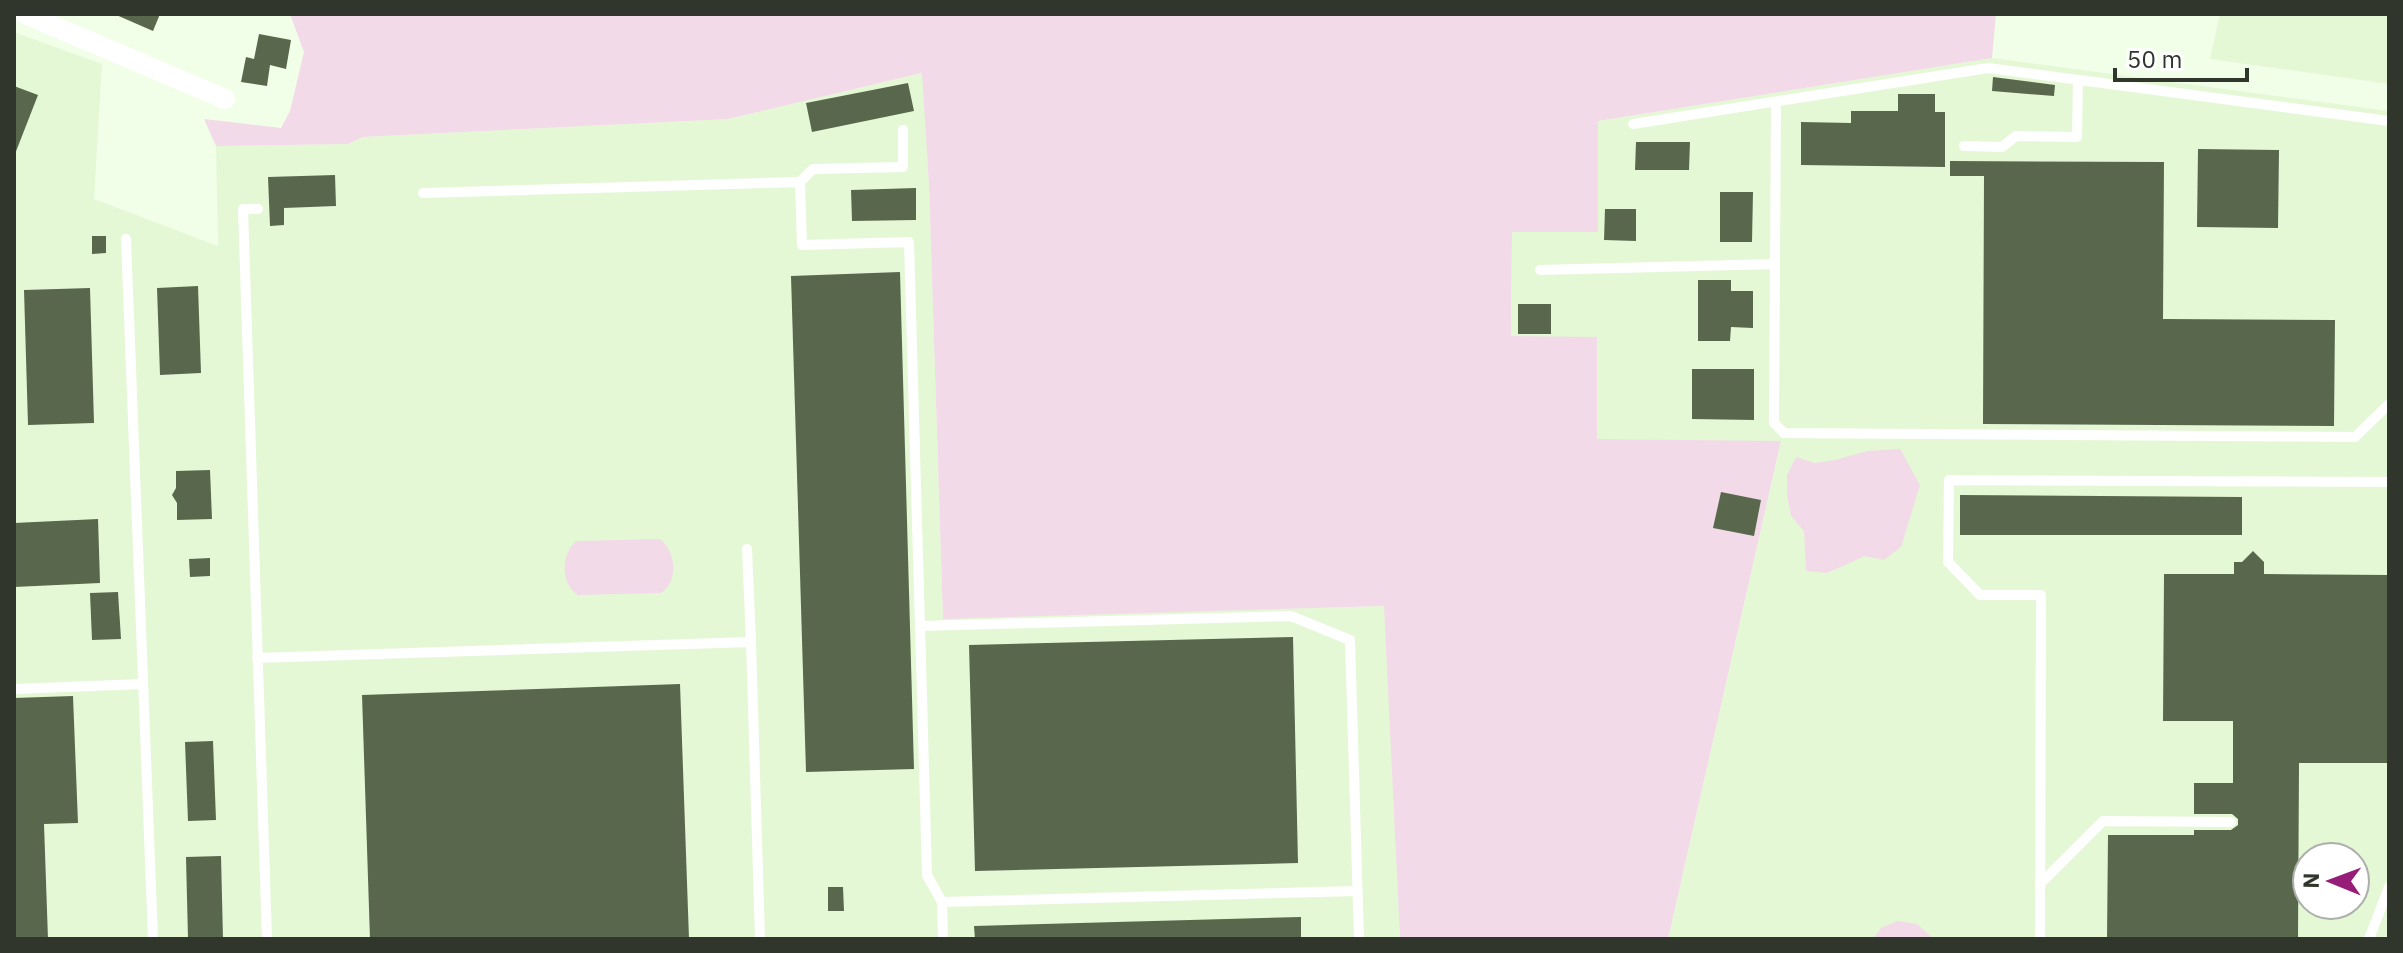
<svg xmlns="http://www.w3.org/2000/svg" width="2403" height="953" font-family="'IBM Plex Sans',sans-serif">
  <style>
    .built { fill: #e5f8d6; fill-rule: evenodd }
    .green { fill: #f2dae8 }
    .building { fill: #59684d }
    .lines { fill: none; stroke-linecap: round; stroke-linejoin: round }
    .lane { stroke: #fff; stroke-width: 10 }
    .street { stroke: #fff; stroke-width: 20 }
  </style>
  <rect width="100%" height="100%" fill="#f2ffe8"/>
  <!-- built -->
  <g class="built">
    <polygon points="2220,14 2389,14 2389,84 2210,59"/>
    <polygon points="14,32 102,64 94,199 218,246 216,146 348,144 363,137 728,119 923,73 929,185 943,618 1385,606 1400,939 14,939"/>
    <path d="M 1992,58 L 2389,111 L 2389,939 L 1668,939 L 1781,442 L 1597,439 L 1511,337 L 1512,232 L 1598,231 L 1598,121 ZM 2307,857 L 2355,857 L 2355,905 L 2307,905 Z"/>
  </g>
  <!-- green -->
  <g class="green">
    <polygon points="290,14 1996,14 1992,58 1598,121 1598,232 1512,232 1511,336 1597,337 1597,439 1781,441 1668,939 1400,939 1384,606 943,619 929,185 922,73 728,119 363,137 348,144 216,146 204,119 281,128 290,111 304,52"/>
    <polygon points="1900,449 1920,485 1901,547 1884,560 1865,556 1827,573 1806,571 1804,531 1791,516 1787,495 1787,475 1796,457 1815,463 1835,460 1867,451"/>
    <path d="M 660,539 C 676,552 679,581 661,593 L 578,595 C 560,584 561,554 576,541 Z"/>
    <polygon points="1897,921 1917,924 1934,939 1873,939 1881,928"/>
  </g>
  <!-- building -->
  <g class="building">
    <polygon points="114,14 160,14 153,31"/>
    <polygon points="259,34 291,40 286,69 270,65 267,86 241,82 246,57 254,59"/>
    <polygon points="1993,77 2055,85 2054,96 1992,91"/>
    <polygon points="908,83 914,111 812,132 806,103"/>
    <polygon points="14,86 38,95 15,154 14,154"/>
    <polygon points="1898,94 1935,94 1935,112 1945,112 1945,167 1801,165 1801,122 1851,123 1851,111 1898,111"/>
    <polygon points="1636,142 1690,142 1689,170 1635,170"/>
    <polygon points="2198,149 2279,150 2278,228 2197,227"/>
    <polygon points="1950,161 2164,162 2163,319 2335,320 2334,426 1983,424 1984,176 1950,176"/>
    <polygon points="335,175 336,206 284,208 284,225 270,226 268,177"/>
    <polygon points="916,188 916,220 852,221 851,190"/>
    <polygon points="1720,192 1753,192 1752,242 1720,242"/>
    <polygon points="1605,209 1636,209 1636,241 1604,240"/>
    <polygon points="92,236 106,236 106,253 92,254"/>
    <polygon points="900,272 914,769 806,772 791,276"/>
    <polygon points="1698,280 1731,280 1731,291 1753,291 1753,328 1731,327 1730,341 1698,341"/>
    <polygon points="198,286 201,373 160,375 157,288"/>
    <polygon points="90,288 94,423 28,425 24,290"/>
    <rect x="1518" y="304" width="33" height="30"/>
    <polygon points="1692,369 1754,369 1754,420 1692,419"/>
    <polygon points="210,470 212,519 177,520 177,503 172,495 176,488 176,471"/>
    <polygon points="1721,492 1761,500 1754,536 1713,528"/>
    <polygon points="1960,495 2242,497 2242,535 1960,535"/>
    <polygon points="98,519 100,583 14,587 14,523"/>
    <polygon points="2253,551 2264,562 2264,574 2389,575 2389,763 2299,763 2298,939 2107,939 2108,835 2194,835 2194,830 2231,830 2238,825 2238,819 2232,814 2194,814 2194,783 2233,783 2233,721 2163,721 2164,574 2234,574 2234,562 2242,562"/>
    <polygon points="210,558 210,576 190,577 189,559"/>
    <polygon points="118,592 121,639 92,640 90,593"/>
    <polygon points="1293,637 1298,863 975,871 969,645"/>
    <polygon points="680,684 689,939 370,939 362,695"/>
    <polygon points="73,696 78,823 44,824 48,939 14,939 14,698"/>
    <polygon points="213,741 216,820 188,821 185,742"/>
    <polygon points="221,856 223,939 188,939 186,857"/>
    <polygon points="828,887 843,887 844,911 828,911"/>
    <polygon points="1301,917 1301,939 975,939 974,926"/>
  </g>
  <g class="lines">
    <!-- lane -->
    <g class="lane">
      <polyline points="1776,102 1774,423 1784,433 2355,437 2389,404"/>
      <polyline points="1633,124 1988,68 2389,121"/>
      <polyline points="1964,146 2002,147 2016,136 2077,137 2078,80"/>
      <polyline points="800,182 813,169 903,167 903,130"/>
      <polyline points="423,193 800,182 802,245 909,242 920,626"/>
      <polyline points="258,209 243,209 267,939"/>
      <polyline points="126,239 153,939"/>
      <polyline points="1540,270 1775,264"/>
      <polyline points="747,549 751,642"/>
      <polyline points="257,658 751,642 760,939"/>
      <polyline points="14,689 143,684"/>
      <polyline points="2040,884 2103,821 2231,822"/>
      <polyline points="942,902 1357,891"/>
      <polyline points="943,939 942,902 927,875 920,626 1291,616 1350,640 1359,939"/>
      <polyline points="2040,939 2041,595 1980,595 1948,562 1949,480 2389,482"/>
      <polyline points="2369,939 2389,887"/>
    </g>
    <!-- street -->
    <polyline class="street" points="25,14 225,99"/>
  </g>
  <!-- border -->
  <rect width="2403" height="953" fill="none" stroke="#30362c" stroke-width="32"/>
  <!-- north arrow -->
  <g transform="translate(2331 881) rotate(271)"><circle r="38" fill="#ffffff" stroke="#acafab" stroke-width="2"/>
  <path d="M0-6L14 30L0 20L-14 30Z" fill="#961d78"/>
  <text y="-12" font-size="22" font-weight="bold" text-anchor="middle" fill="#30362c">N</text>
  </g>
  <!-- scale -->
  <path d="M2115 68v12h132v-12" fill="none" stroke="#30362c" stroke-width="4"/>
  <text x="2127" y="68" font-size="24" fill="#30362c" stroke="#ffffff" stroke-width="6" paint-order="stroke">50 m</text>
</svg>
